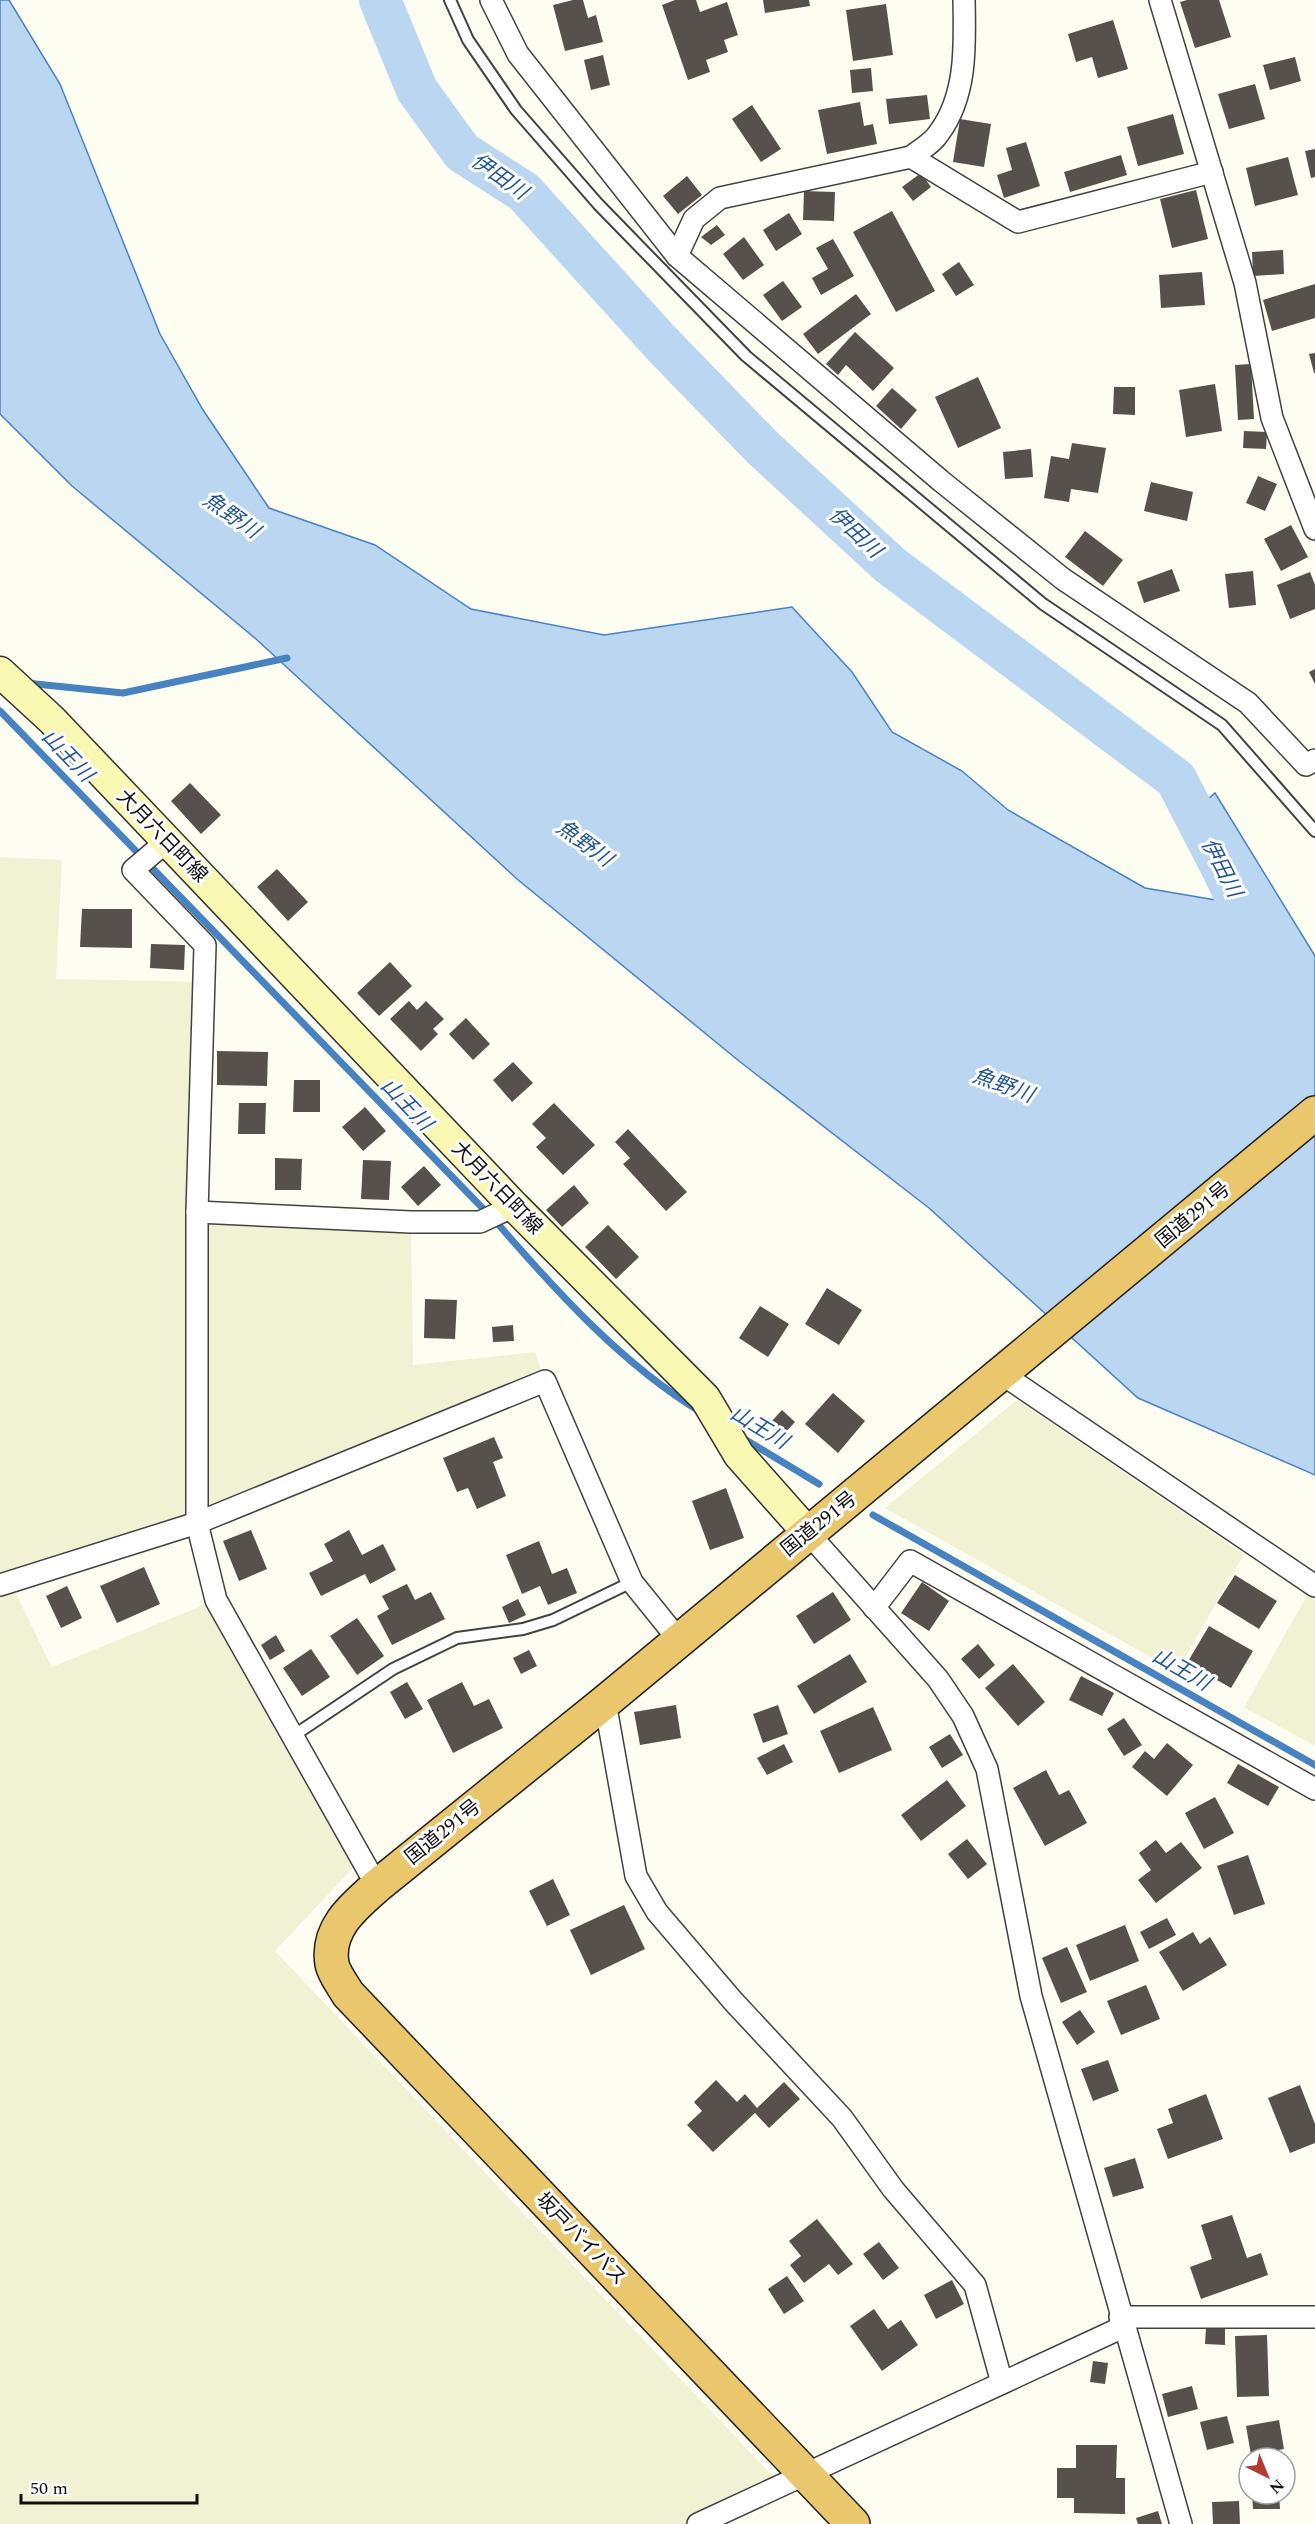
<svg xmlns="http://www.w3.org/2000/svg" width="1315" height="2524" font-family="Spectral,'Noto Sans JP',serif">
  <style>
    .farmland { fill: #f1f2d3 }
    .water { fill: #bad6f1; stroke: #4883c1; stroke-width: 1.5 }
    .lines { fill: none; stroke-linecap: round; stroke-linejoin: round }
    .stream { stroke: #4883c1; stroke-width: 7 }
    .river { stroke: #bad6f1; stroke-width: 42 }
    .building { fill: #56514c }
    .service-casing { stroke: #424242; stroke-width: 14 }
    .minor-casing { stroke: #424242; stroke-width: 24 }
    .secondary-casing { stroke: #313131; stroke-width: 33 }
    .trunk-casing { stroke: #202020; stroke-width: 36 }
    .service { stroke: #fff; stroke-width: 10 }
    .minor { stroke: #fff; stroke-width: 21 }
    .secondary { stroke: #f8f8b3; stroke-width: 30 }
    .trunk { stroke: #eac66c; stroke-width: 33 }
    .labels { text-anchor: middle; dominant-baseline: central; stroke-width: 6; stroke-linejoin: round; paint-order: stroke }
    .street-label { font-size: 20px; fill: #0f0f0f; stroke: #fff }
    .water-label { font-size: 21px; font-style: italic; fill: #235696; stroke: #fff }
  </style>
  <rect width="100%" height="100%" fill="#fefdf2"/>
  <!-- farmland -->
  <g class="farmland">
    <polygon points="0,857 62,860 56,979 204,982 197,1212 411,1222 413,1365 535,1352 545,1381 10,1582 52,1667 216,1600 362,1858 275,1951 782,2486 698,2524 0,2524"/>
    <polygon points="1017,1400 1244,1554 1177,1672 885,1508"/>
    <polygon points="1313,1585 1315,1587 1315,1746 1244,1707"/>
  </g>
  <!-- water -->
  <polygon class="water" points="0,0 9,0 60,84 160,334 203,410 269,508 375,545 471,609 604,635 792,607 852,672 892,732 962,771 1008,810 1145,888 1257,907 1204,803 1215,793 1315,956 1315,1475 1138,1398 929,1208 739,1061 517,879 256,639 72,486 0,414"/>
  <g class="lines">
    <!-- stream -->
    <g class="stream">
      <polyline points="26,683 123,693 287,658"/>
      <path d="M 0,711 L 498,1224 C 557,1292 623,1365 701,1412"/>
      <polyline points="741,1437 819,1484"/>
      <polyline points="873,1515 1315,1765"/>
    </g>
    <!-- river -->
    <polyline class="river" points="380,0 417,90 462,152 524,192 661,343 763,448 890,565 1176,779 1222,868 1263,955"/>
  </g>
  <!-- building -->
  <g class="building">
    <polygon points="573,0 583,0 588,18 596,15 603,42 565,51 553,5"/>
    <polygon points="675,0 696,0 700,12 727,2 738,35 724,40 728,52 706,60 710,72 688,80 662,5"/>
    <polygon points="763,0 809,0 810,6 765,13"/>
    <polygon points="1187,0 1219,0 1231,37 1195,48 1180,2"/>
    <polygon points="886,4 893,55 853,61 846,10"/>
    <polygon points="1113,20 1128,69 1098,78 1092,57 1076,62 1068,34"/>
    <polygon points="603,55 610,85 591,90 584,60"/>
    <polygon points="1295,57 1301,81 1270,90 1263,65"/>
    <polygon points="871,68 873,91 852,93 850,70"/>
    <polygon points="1255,84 1265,119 1229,129 1218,94"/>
    <polygon points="927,95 930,119 889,124 886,99"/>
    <polygon points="860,102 864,126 873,124 877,144 827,154 818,110"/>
    <polygon points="752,105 781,149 761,162 732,119"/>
    <polygon points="1173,114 1184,154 1138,166 1127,127"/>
    <polygon points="960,119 991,124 984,167 953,162"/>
    <polygon points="1026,142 1040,186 1004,198 997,175 1012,170 1006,148"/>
    <polygon points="1315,149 1315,177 1311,178 1305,151"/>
    <polygon points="1121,155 1127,175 1070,192 1064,172"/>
    <polygon points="1288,157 1298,195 1255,206 1246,168"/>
    <polygon points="921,173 931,187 913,201 902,187"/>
    <polygon points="687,176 702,195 678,214 663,196"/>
    <polygon points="1196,190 1208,239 1172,248 1160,199"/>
    <polygon points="804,191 835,192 834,221 803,220"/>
    <polygon points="892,211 935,291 896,312 853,232"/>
    <polygon points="789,213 802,234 776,251 763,230"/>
    <polygon points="717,225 725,235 711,245 701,237"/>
    <polygon points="744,237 764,265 743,280 723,254"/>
    <polygon points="833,239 854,276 821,295 812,278 828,269 816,248"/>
    <polygon points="1283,250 1284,274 1253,276 1252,252"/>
    <polygon points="959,262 974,285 956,296 942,274"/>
    <polygon points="1202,272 1205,305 1161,308 1159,275"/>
    <polygon points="783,281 802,307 782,321 763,295"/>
    <polygon points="1315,284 1315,318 1272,331 1263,300"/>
    <polygon points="856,294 871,314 818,354 803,334"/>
    <polygon points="855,332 894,368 873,391 846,365 838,375 826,364"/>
    <polygon points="1315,353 1315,373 1314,373 1309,354"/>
    <polygon points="1251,364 1254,419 1238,420 1235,365"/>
    <polygon points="978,377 1001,428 958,448 935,397"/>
    <polygon points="1215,384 1222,431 1186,437 1179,390"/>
    <polygon points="1114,387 1135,387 1135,415 1113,414"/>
    <polygon points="892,388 917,410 901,429 876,406"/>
    <polygon points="1244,431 1267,432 1266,449 1243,448"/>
    <polygon points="1072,443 1106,448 1098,493 1071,489 1069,502 1044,498 1051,456 1069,459"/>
    <polygon points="1031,449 1033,477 1005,479 1003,452"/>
    <polygon points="1258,476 1277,484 1265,511 1246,503"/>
    <polygon points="1151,482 1193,492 1187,521 1144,511"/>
    <polygon points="1291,525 1308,557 1281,571 1264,539"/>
    <polygon points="1085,531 1123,560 1103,586 1065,557"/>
    <polygon points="1172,569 1180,591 1144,603 1137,582"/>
    <polygon points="1253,571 1256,605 1229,608 1225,574"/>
    <polygon points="1310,572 1315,585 1315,609 1290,619 1277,585"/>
    <polygon points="1315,669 1315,684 1309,672"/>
    <polygon points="190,783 221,815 201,834 171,801"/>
    <polygon points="277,869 308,902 288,921 257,887"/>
    <polygon points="82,909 132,909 132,948 80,947"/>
    <polygon points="151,944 185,945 184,970 150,968"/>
    <polygon points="390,962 412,986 379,1016 357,993"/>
    <polygon points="409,1001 417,1010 426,1001 444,1019 433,1029 438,1034 421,1051 390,1019"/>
    <polygon points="466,1018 490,1044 473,1060 449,1034"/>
    <polygon points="217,1051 268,1052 267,1086 217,1085"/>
    <polygon points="513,1062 533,1083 512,1102 493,1080"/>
    <polygon points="294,1080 320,1080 320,1112 293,1112"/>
    <polygon points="239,1103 266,1103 265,1134 238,1134"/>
    <polygon points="554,1103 595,1145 563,1175 536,1147 546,1138 532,1124"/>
    <polygon points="365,1107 386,1131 363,1151 342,1127"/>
    <polygon points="628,1129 687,1192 666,1211 623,1164 630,1158 615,1142"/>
    <polygon points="275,1158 302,1159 301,1190 275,1190"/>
    <polygon points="363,1160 391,1161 389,1200 361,1199"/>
    <polygon points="424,1166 441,1185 418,1206 401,1187"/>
    <polygon points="574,1185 589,1203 562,1227 546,1210"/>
    <polygon points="608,1225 639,1257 616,1279 585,1247"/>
    <polygon points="827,1288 862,1310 839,1345 805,1324"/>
    <polygon points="425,1299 457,1300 455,1339 424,1338"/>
    <polygon points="760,1306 789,1324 768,1357 739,1338"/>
    <polygon points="513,1325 514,1341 493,1342 492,1327"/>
    <polygon points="833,1393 865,1421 838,1453 805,1424"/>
    <polygon points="782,1410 795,1422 783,1435 770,1423"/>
    <polygon points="494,1437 503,1458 493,1462 506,1496 477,1509 468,1488 457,1492 443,1458"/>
    <polygon points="726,1488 744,1538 710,1550 692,1501"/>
    <polygon points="251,1530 267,1569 239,1581 223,1541"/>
    <polygon points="349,1530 362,1555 383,1544 396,1570 370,1584 365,1574 321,1596 309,1573 333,1561 324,1544"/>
    <polygon points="539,1541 552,1574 567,1568 577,1593 548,1605 540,1586 522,1594 506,1555"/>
    <polygon points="144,1567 160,1604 117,1623 100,1586"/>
    <polygon points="1235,1575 1277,1601 1259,1629 1217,1603"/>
    <polygon points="922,1582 949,1601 929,1631 901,1613"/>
    <polygon points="407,1584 415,1600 431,1592 445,1619 392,1645 377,1616 389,1609 382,1596"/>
    <polygon points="67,1586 82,1618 61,1628 46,1596"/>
    <polygon points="833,1592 851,1620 814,1644 796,1616"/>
    <polygon points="518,1599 526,1615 509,1623 502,1607"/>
    <polygon points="357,1618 384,1656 357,1675 330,1636"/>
    <polygon points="1209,1626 1253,1651 1231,1688 1187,1663"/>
    <polygon points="276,1635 285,1651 270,1660 261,1645"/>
    <polygon points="978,1644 995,1665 979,1679 961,1659"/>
    <polygon points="311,1649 330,1677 302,1696 283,1668"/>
    <polygon points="529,1650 537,1666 521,1674 513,1658"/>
    <polygon points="850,1654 867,1682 814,1714 797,1686"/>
    <polygon points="1013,1664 1045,1702 1018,1726 985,1688"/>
    <polygon points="1081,1676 1114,1693 1102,1716 1069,1700"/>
    <polygon points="407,1682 423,1709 405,1719 390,1692"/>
    <polygon points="462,1682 474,1706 489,1699 503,1728 453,1753 427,1700"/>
    <polygon points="676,1705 681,1738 640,1745 634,1712"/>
    <polygon points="778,1705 788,1734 763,1743 753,1714"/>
    <polygon points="873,1707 892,1750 839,1773 820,1731"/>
    <polygon points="1124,1718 1142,1745 1124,1756 1107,1729"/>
    <polygon points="950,1734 963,1755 942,1768 929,1747"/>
    <polygon points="1167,1743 1193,1765 1167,1796 1132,1767 1145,1751 1154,1759"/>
    <polygon points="784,1744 793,1762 767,1775 757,1758"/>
    <polygon points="1238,1764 1279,1787 1268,1806 1227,1783"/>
    <polygon points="1046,1770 1059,1795 1069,1790 1087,1823 1045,1846 1013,1788"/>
    <polygon points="947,1780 966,1806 921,1841 901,1815"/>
    <polygon points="1215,1797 1234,1833 1204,1849 1185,1813"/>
    <polygon points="967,1839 987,1864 968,1879 948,1854"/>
    <polygon points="1156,1840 1166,1853 1181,1842 1202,1868 1156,1903 1138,1880 1151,1870 1139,1853"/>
    <polygon points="1248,1855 1265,1904 1234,1915 1217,1866"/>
    <polygon points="553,1879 570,1915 547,1926 529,1891"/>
    <polygon points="624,1905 645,1949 591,1975 570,1930"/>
    <polygon points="1167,1918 1176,1935 1149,1949 1140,1932"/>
    <polygon points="1125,1925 1139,1961 1090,1981 1076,1945"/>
    <polygon points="1193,1932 1200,1944 1210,1937 1227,1965 1183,1991 1159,1952"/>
    <polygon points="1067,1947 1087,1992 1061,2003 1042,1958"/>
    <polygon points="1146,1985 1160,2019 1121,2035 1107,2001"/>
    <polygon points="1080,2010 1095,2032 1077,2045 1062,2022"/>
    <polygon points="1108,2060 1119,2091 1093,2101 1081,2069"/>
    <polygon points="716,2080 737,2102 745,2094 757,2108 784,2082 800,2099 769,2128 755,2113 713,2152 687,2125 702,2111 694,2102"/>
    <polygon points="1300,2085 1315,2124 1315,2143 1290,2153 1268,2098"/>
    <polygon points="1206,2094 1223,2139 1168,2159 1157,2129 1173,2123 1168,2109"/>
    <polygon points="1135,2158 1144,2188 1113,2197 1104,2168"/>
    <polygon points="1232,2215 1247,2258 1261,2253 1268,2275 1201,2299 1190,2267 1212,2259 1201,2225"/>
    <polygon points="817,2219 853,2264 838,2275 829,2264 804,2283 790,2265 801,2256 789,2241"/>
    <polygon points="879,2242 899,2268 883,2280 863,2254"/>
    <polygon points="787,2276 804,2301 784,2314 768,2289"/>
    <polygon points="952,2280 964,2304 936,2319 924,2295"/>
    <polygon points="874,2309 888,2329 901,2320 918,2345 882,2371 850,2326"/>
    <polygon points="1206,2328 1225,2328 1225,2345 1205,2344"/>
    <polygon points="1267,2335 1269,2396 1237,2397 1235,2336"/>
    <polygon points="1093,2361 1108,2363 1105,2384 1090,2382"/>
    <polygon points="1192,2386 1198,2409 1168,2417 1162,2394"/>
    <polygon points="1227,2416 1234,2443 1207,2450 1200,2422"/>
    <polygon points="1279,2420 1284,2449 1251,2455 1246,2426"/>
    <polygon points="1076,2445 1117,2445 1116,2478 1125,2478 1125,2514 1074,2513 1074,2498 1057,2498 1057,2468 1076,2468"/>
    <polygon points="1252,2494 1279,2494 1280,2509 1253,2509"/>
    <polygon points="1239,2501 1240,2524 1213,2524 1212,2502"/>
    <polygon points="1158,2511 1162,2524 1138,2524 1136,2518"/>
  </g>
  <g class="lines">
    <defs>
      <g id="service">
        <polyline points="450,0 468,40 516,110 598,204 746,356 1043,604 1222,725 1315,831"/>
        <polyline points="293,1736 393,1669 457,1638 523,1629 553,1620 632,1582"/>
      </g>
      <g id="minor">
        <polyline points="491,0 518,54 677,256 941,481 1063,579 1248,703 1306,765 1315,760"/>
        <polyline points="1160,0 1245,283 1272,418 1315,529"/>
        <path d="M 911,157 C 920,150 933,143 939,133 C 967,95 965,46 964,0"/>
        <polyline points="677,256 694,219 720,198 911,157 1018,222 1212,172"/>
        <polyline points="167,841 133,870 205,945 197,1212 197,1523 216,1600 377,1886"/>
        <polyline points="197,1212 411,1222 480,1222 514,1206"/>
        <polyline points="1002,1374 1315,1586"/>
        <polyline points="808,1533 938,1679 963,1716 987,1769 1031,1996 1181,2524"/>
        <polyline points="0,1585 197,1523 545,1381 632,1582 678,1639"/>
        <polyline points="874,1608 910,1561 1315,1789"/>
        <polyline points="605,1702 636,1876 657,1912 733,2001 842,2118 893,2189 975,2285 1002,2383"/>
        <polyline points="1120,2317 1315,2317"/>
        <polyline points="698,2524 1123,2327"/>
      </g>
      <polyline id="secondary" points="0,672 52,720 514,1206 705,1398 739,1455 808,1533"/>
      <path id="trunk" d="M 853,2524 L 348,1994 C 343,1985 334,1974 332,1964 C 326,1929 353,1907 377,1886 L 605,1702 L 1315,1113"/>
    </defs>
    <!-- service casing -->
    <use href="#service" class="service-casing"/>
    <!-- minor casing -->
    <use href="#minor" class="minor-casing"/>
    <!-- secondary casing -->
    <use href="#secondary" class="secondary-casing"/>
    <!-- trunk casing -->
    <use href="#trunk" class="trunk-casing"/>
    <!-- service -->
    <use href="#service" class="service"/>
    <!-- minor -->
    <use href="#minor" class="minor"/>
    <!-- secondary -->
    <use href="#secondary" class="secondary"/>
    <!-- trunk -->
    <use href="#trunk" class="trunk"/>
  </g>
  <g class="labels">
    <!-- street labels -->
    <g class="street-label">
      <text transform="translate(162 836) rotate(46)">大月六日町線</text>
      <text transform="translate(497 1188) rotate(46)">大月六日町線</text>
      <text transform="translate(1193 1215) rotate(-40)">国道291号</text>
      <text transform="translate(819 1524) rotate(-39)">国道291号</text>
      <text transform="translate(443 1832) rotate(-39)">国道291号</text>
      <text transform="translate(581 2239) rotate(46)">坂戸バイパス</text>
    </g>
    <!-- water labels -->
    <g class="water-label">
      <text transform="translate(499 177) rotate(35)">伊田川</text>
      <text transform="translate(231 516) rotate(35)">魚野川</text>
      <text transform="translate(855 533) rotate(43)">伊田川</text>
      <text transform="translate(67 756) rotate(46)">山王川</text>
      <text transform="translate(584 844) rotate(36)">魚野川</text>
      <text transform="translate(1221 868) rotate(63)">伊田川</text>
      <text transform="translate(1003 1086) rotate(20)">魚野川</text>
      <text transform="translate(406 1105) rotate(46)">山王川</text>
      <text transform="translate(759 1428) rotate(31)">山王川</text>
      <text transform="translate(1181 1670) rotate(30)">山王川</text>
    </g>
  </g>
  <!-- north arrow -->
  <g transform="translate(1267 2476) rotate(137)"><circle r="28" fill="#ffffff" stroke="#9f9f9f" stroke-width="1.5"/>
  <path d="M0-4.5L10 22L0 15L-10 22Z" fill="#b23b33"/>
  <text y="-9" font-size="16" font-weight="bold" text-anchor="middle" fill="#0f0f0f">N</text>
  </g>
  <!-- scale -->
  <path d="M21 2494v9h176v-9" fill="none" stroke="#0f0f0f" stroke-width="3"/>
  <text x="30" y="2494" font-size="18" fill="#0f0f0f" stroke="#ffffff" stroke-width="4.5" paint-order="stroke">50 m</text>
</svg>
